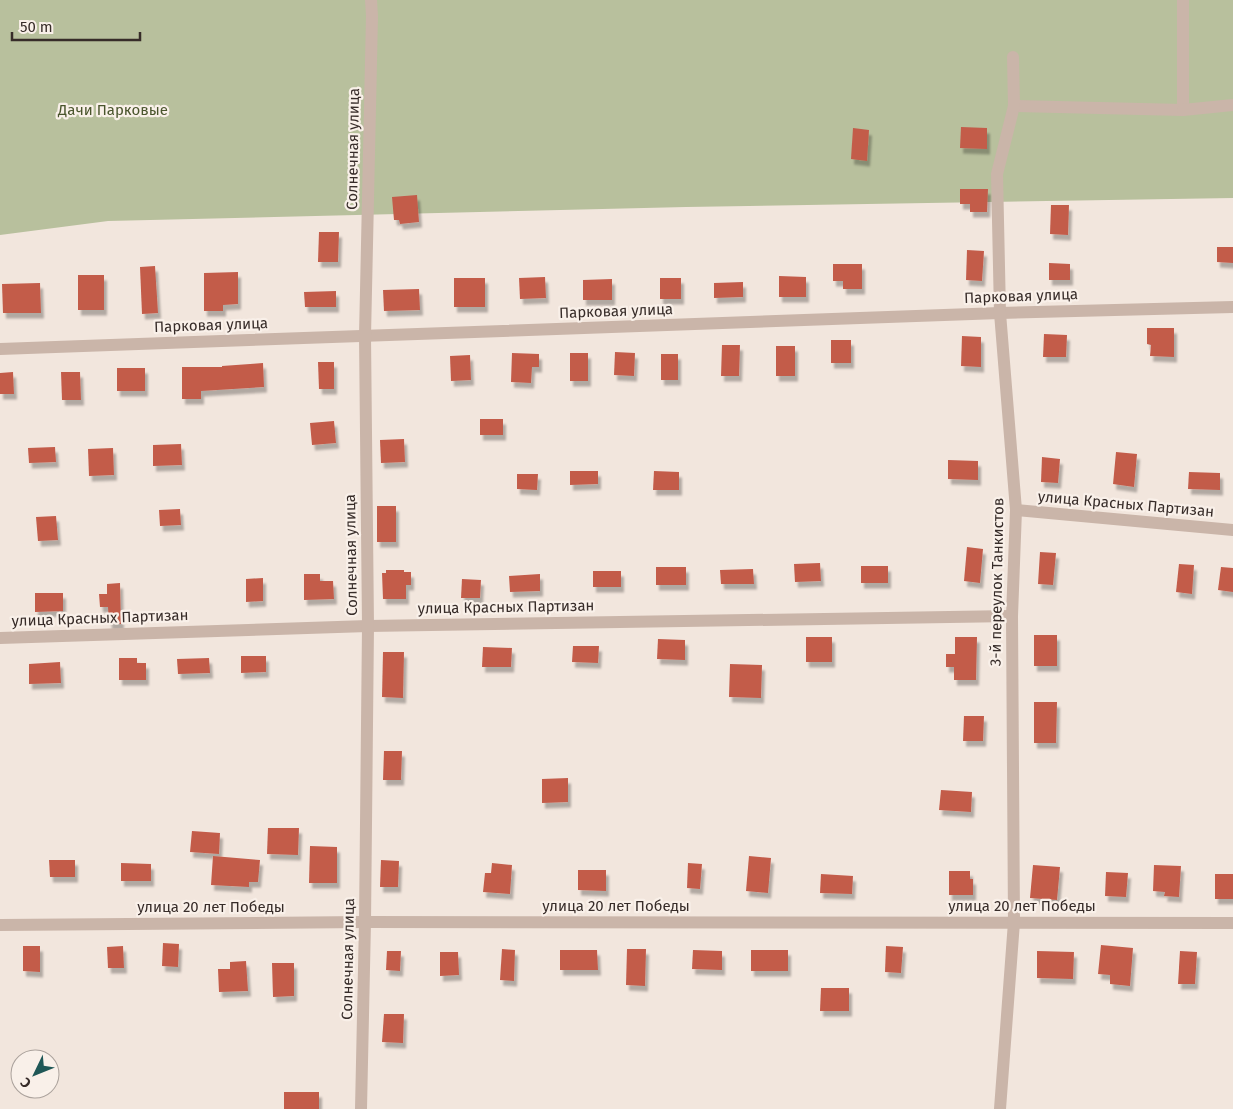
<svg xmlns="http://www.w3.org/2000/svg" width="1233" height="1109" font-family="'Fira Sans',sans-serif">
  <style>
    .green { fill: #b8c09d }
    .building { fill: #c35b4a; filter: url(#shadow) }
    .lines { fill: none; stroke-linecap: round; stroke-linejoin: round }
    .minor { stroke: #cab5a9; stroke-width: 12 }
    .labels { text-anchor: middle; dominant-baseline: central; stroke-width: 4.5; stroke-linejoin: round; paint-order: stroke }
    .park-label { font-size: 15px; fill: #4a552d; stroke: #f9f0e9 }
    .street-label { font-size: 15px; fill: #372c29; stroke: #f9f0e9 }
  </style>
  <defs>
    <filter id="shadow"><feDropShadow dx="3" dy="5.5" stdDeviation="1" flood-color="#0004"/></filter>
  </defs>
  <rect width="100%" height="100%" fill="#f2e6dd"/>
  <!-- green -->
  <polygon class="green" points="0,0 1233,0 1233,198 686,207 108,221 0,235"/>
  <!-- building -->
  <g class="building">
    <polygon points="961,127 987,128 987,149 960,148"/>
    <polygon points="853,128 869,130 867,161 851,159"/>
    <polygon points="960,189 988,189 987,212 970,212 970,204 960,204"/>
    <polygon points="417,195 419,222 400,224 399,220 394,220 392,197"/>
    <polygon points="1051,205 1069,205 1068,235 1050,234"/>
    <polygon points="319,232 339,232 338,262 318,262"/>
    <polygon points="1217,247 1233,247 1233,263 1217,262"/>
    <polygon points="967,250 984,251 982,281 966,280"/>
    <polygon points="1049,263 1070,264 1070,280 1049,280"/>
    <polygon points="833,264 862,264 862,289 843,289 843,281 833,281"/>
    <polygon points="155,266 158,313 142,314 140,267"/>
    <polygon points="238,272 238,304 223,305 223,311 204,311 204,273"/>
    <rect x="78" y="275" width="26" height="35"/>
    <polygon points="779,276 806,277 806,297 779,297"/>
    <polygon points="545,277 546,298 520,299 519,278"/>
    <rect x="454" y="278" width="31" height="29"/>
    <rect x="660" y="278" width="21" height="21"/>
    <polygon points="612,279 612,300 583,300 583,280"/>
    <polygon points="743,282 743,297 714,298 714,283"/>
    <polygon points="40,283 41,313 3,313 2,284"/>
    <polygon points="419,289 420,310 384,311 383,290"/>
    <polygon points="336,291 336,307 305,307 304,292"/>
    <polygon points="1147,328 1174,328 1174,357 1150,356 1151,345 1147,344"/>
    <polygon points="1044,334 1067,335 1066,357 1043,357"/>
    <polygon points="962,336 981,337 981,367 961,366"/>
    <rect x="831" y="340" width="20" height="23"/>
    <polygon points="722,345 740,345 739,376 721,376"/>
    <rect x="776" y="346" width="19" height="30"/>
    <polygon points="615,352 635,353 634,376 614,375"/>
    <polygon points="512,353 539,354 539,367 532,367 531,383 511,382"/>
    <rect x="570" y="353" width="18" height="28"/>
    <rect x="661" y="354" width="17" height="26"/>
    <polygon points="470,355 471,380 451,381 450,356"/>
    <polygon points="318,362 334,362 334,389 319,389"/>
    <polygon points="263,363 264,387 201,391 201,399 182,399 182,367 222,367 222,366"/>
    <rect x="117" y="368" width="28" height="23"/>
    <polygon points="13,372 14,394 0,394 0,373"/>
    <polygon points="61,372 80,372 81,400 62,400"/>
    <rect x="480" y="419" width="23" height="16"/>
    <polygon points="334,421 336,443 312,445 310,423"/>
    <polygon points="404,439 405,462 381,463 380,440"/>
    <polygon points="181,444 182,465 153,466 153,445"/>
    <polygon points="55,447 56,462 29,463 28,448"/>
    <polygon points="113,448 114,475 89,476 88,449"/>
    <polygon points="1116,452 1137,454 1134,487 1113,484"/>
    <polygon points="1042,457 1060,459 1058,483 1041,482"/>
    <polygon points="948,460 978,461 978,480 948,479"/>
    <polygon points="570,471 598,471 598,484 570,485"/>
    <polygon points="654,471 679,472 679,490 653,490"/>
    <polygon points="1189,472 1220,473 1220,490 1188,489"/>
    <polygon points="517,474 538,474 537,490 517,489"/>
    <rect x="377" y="506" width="19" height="36"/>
    <polygon points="180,509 181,525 160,526 159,510"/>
    <polygon points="56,516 58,540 38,541 36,517"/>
    <polygon points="967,547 983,549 980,583 964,581"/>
    <polygon points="1040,552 1056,553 1053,585 1038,584"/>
    <polygon points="820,563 821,581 795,582 794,564"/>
    <polygon points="1179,564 1194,565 1192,594 1176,592"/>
    <rect x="861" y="566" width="27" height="17"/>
    <rect x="656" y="567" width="30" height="18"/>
    <polygon points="1221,567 1233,568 1233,592 1218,590"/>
    <polygon points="753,569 754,584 721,584 720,570"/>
    <polygon points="386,570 404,570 404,572 411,572 411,585 406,585 406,599 383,599 382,573 386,573"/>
    <rect x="593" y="571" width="28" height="16"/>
    <polygon points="304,574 320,574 320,581 333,581 334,599 304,600"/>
    <polygon points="540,574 540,591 510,592 509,576"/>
    <polygon points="263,578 263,601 246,602 246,579"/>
    <polygon points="462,579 481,580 480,598 461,598"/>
    <polygon points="120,583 121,624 109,624 108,607 100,607 99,594 107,594 107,584"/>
    <polygon points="35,593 63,593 63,611 35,612"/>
    <rect x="1034" y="635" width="23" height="31"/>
    <rect x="806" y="637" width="26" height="25"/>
    <polygon points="955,637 977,637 976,680 954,680 954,667 946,667 946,654 955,654"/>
    <polygon points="658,639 685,640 685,660 657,659"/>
    <polygon points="573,646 599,646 598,663 572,662"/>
    <polygon points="483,647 512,648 511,667 482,667"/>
    <polygon points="383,652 404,652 403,698 382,697"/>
    <polygon points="241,656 266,656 266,672 241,673"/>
    <polygon points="119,658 137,658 137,663 146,663 146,680 119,680"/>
    <polygon points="209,658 210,673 178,674 177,659"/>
    <polygon points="60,662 61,683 29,684 29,664"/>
    <polygon points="730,664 762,665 761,698 729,697"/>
    <polygon points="1034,702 1057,702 1056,743 1034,743"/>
    <polygon points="964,716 984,716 983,741 963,741"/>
    <polygon points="384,751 402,751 401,780 383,780"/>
    <polygon points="568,778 568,802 542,803 542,779"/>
    <polygon points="941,790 972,792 971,812 939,810"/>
    <polygon points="268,828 299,828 298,855 267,854"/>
    <polygon points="192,831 220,833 219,854 190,852"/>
    <polygon points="310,846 337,847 337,883 309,883"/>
    <polygon points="213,856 260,860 258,882 249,882 249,887 211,885"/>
    <polygon points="749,856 771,858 768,893 746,891"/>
    <polygon points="49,860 75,860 75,877 50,877"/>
    <polygon points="381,860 399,861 398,887 380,887"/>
    <polygon points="121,863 151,864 151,881 121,881"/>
    <polygon points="492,863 512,865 510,894 483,892 485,873 491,873"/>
    <polygon points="688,863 702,864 700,889 687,888"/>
    <polygon points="1033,865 1060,867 1057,900 1030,898"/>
    <polygon points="1154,865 1181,866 1179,897 1164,896 1165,892 1153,891"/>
    <polygon points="578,870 606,870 606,891 578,890"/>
    <polygon points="949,871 970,871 970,879 973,879 973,895 949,895"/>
    <polygon points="1106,872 1128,873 1126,897 1105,896"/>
    <polygon points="821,874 853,876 852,894 820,893"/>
    <rect x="1215" y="874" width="18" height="25"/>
    <polygon points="163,943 179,944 178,967 162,966"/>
    <polygon points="1101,945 1133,948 1130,986 1110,984 1110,975 1098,974"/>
    <polygon points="23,946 40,946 40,972 23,971"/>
    <polygon points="123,946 124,968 108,968 107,947"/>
    <polygon points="886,946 903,947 901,973 885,972"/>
    <polygon points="502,949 515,950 514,981 500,980"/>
    <polygon points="627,949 646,949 645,986 626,985"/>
    <polygon points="560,950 597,950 598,970 560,970"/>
    <polygon points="693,950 722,951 722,970 692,969"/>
    <rect x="751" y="950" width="37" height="21"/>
    <polygon points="387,951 401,951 400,971 386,970"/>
    <polygon points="1037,951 1074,952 1073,979 1037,978"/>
    <polygon points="1180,951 1197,952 1195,984 1178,984"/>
    <polygon points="440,952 458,952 459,975 440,976"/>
    <polygon points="246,961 248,991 219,992 218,969 230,969 230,962"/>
    <polygon points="272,963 294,963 294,996 273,997"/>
    <polygon points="821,988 849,988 849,1011 820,1011"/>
    <polygon points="384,1014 404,1014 403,1043 382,1042"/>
    <rect x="284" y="1092" width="35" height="17"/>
  </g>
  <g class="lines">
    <!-- minor -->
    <g class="minor">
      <polyline points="1014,106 1183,110 1183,0"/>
      <polyline points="1183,110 1233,105"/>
      <polyline points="0,349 1000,313 1233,307"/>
      <polyline points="1016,510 1233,530"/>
      <polyline points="0,638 368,626 1012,616"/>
      <polyline points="0,925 365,922 1233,923"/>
      <polyline points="361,1109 365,922 368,626 365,336 372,16 371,0"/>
      <polyline points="1000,1109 1014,922 1012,616 1016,510 1000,313 997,174 1014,106 1013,57"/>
    </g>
  </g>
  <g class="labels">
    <!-- park labels -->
    <g class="park-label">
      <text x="113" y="110">Дачи Парковые</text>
    </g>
    <!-- street labels -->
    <g class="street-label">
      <text transform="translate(353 149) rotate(-89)">Солнечная улица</text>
      <text transform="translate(1021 296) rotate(-2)">Парковая улица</text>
      <text transform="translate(616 311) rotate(-2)">Парковая улица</text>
      <text transform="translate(211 325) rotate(-2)">Парковая улица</text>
      <text transform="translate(1126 504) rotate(5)">улица Красных Партизан</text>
      <text transform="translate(351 555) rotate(-91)">Солнечная улица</text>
      <text transform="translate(997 582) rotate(-89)">3-й переулок Танкистов</text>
      <text transform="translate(506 607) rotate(-1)">улица Красных Партизан</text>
      <text transform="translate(100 618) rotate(-2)">улица Красных Партизан</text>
      <text x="616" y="906">улица 20 лет Победы</text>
      <text x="1022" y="906">улица 20 лет Победы</text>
      <text x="211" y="907">улица 20 лет Победы</text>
      <text transform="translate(348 959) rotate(-89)">Солнечная улица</text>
    </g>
  </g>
  <!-- north arrow -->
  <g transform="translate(35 1074) rotate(227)"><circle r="24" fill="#f9f0e9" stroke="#aba29c"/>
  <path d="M0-4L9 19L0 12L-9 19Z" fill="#1f5756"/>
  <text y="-8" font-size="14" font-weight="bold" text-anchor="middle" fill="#372c29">С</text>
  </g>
  <!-- scale -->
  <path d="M12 32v8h128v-8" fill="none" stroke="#372c29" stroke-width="2.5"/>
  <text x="20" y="32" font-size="15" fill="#372c29" stroke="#f9f0e9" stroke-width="4" paint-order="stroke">50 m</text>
</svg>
